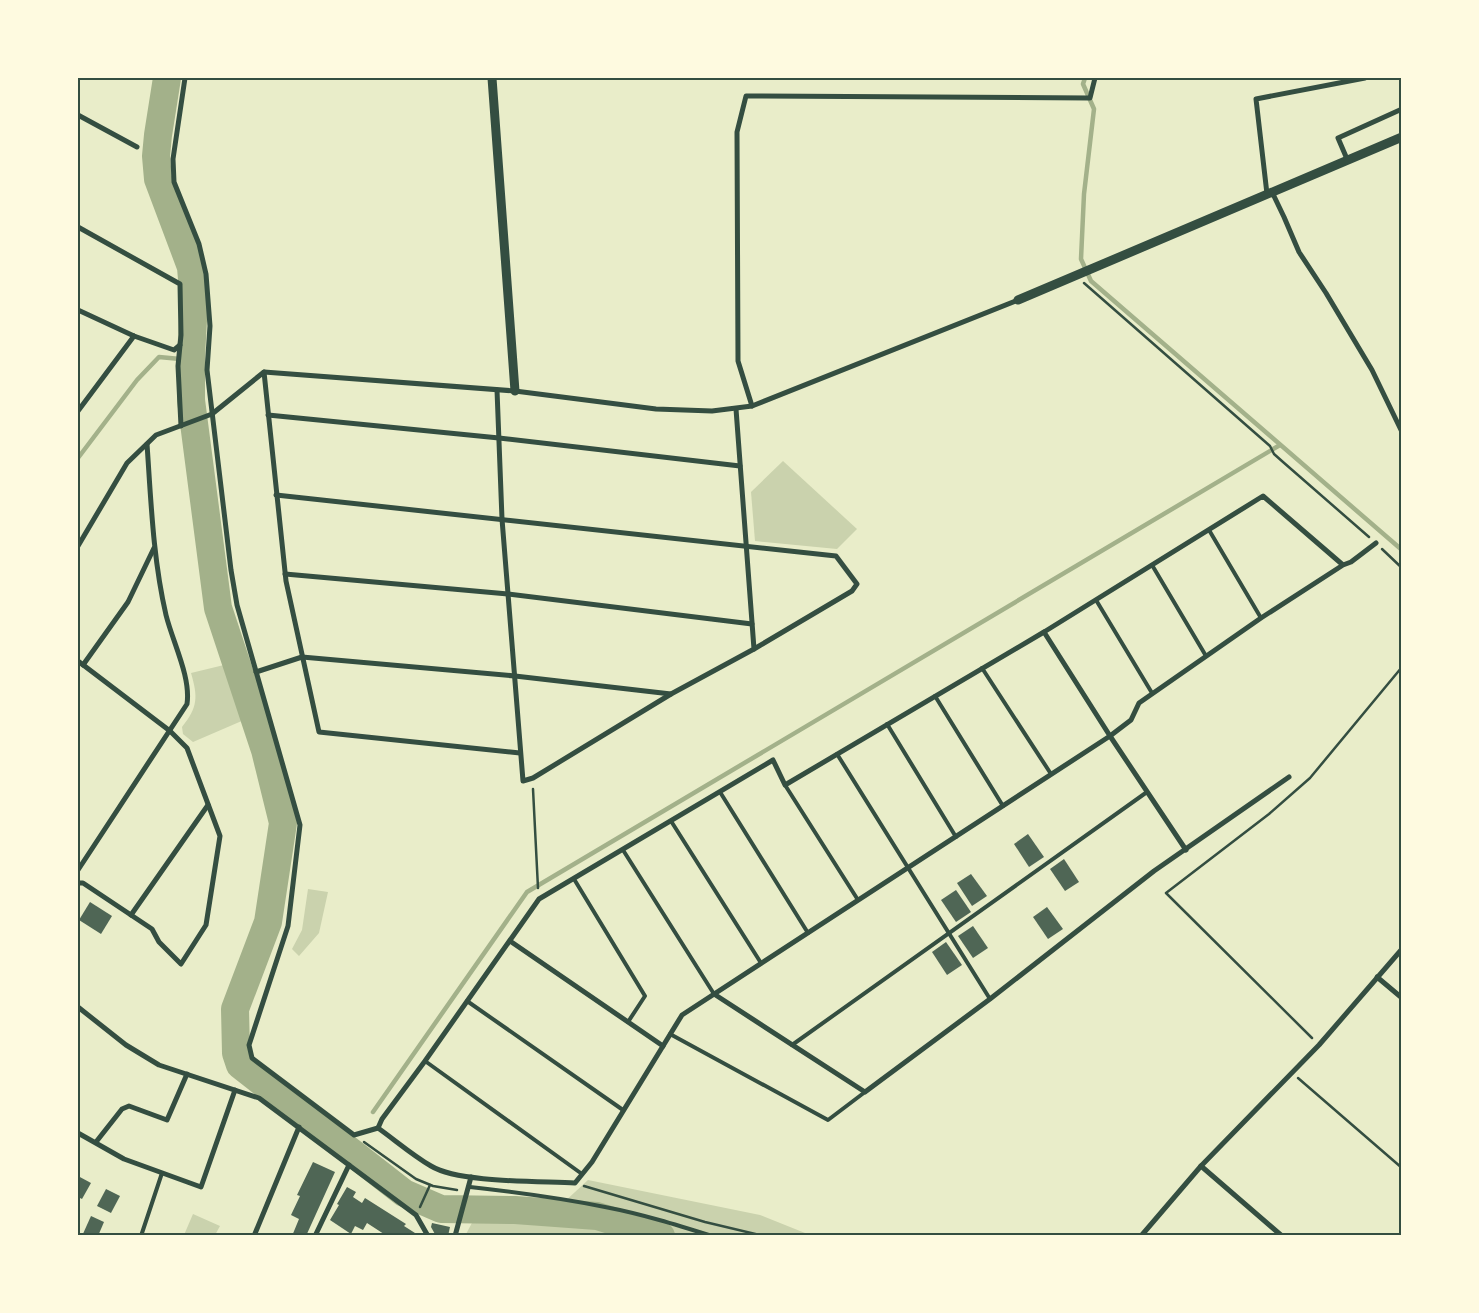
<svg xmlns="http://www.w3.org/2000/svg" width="1479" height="1313" font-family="'Nunito Sans',sans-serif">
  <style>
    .green { fill: #cad2ad }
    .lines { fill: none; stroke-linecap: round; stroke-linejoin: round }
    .stream { stroke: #a3b18a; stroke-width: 4.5 }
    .river { stroke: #a3b18a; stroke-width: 28 }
    .building { fill: #4f6655 }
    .path { stroke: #344e41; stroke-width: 2.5 }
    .service { stroke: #344e41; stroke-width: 4 }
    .minor { stroke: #344e41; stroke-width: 5 }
    .tertiary { stroke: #344e41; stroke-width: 9 }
    .neatline { fill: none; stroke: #344e41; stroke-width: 2 }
  </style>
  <rect width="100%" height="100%" fill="#e9edc9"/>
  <!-- green -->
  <g class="green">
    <polygon points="783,461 857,529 837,549 755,541 751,492"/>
    <path d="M 224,665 L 244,720 L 193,742 L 183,734 L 182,727 C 198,707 198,697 191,673 Z"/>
    <polygon points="308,889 328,892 319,933 299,956 292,949 302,930"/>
    <polygon points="588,1180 760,1215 810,1235 465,1236 482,1204 497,1196 562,1204"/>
    <polygon points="193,1214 220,1226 215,1235 184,1235"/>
  </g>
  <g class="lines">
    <!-- stream -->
    <g class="stream">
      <polyline points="1085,78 1083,84 1094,109 1084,194 1081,259 1091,281 1402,550"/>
      <polyline points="78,458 137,380 159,357 191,360"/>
      <polyline points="373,1112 527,892 1280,445"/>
    </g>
    <!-- river -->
    <polyline class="river" points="167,78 158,135 156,156 158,179 191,267 194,303 191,356 191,400 218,608 265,750 283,823 268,922 235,1009 236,1053 240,1065 404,1193 441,1209 515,1210 597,1216 661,1236"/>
  </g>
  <!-- building -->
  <g class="building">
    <polygon points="1028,834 1044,857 1029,867 1014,844"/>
    <polygon points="1064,859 1079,882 1065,891 1050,869"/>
    <polygon points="971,874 987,896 972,906 957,883"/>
    <polygon points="956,890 971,912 956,922 941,900"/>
    <polygon points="90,902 112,916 101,934 79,920"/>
    <polygon points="1047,907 1063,929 1048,939 1033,917"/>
    <polygon points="973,926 988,948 973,958 958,936"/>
    <polygon points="946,942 962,965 947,975 932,952"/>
    <polygon points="313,1162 335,1172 306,1236 292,1236 299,1219 291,1215 300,1196 297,1195"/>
    <polygon points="78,1176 91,1183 82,1199 78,1197"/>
    <polygon points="347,1187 356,1192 353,1197 362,1203 365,1198 406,1224 404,1226 415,1233 413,1236 387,1236 367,1223 363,1230 355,1226 351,1234 330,1220 339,1205 337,1204"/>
    <polygon points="106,1189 120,1196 111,1213 97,1206"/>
    <polygon points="91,1216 104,1222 98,1236 82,1236"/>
    <polygon points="432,1223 450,1227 448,1236 436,1236 431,1227"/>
  </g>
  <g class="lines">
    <!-- path -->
    <g class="path">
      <polyline points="1084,283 1270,446 1274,454 1283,462 1369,537"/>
      <polyline points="1382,549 1402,568"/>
      <polyline points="533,789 538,888"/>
      <polyline points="1312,1038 1166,893 1269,814 1310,778 1402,667"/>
      <polyline points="1298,1078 1402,1168"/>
      <polyline points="364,1142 416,1179 433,1186 457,1190"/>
      <polyline points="584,1186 705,1222 764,1236"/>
      <polyline points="420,1207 430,1185"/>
    </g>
    <!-- service -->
    <g class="service">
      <polyline points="1209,530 1261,618"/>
      <polyline points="1152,565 1206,656"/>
      <polyline points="1096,600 1152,693"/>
      <polyline points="982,668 1051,774"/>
      <polyline points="935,696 1003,806"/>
      <polyline points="887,724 956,837"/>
      <polyline points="837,754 990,999"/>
      <polyline points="785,785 858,900"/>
      <polyline points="720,792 808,933"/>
      <polyline points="671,821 761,963"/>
      <polyline points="623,850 714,994"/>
      <polyline points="574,879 645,996 628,1022"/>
      <polyline points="467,1001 623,1110"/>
      <polyline points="670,1034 828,1120 865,1092"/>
      <polyline points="792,1045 1147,792"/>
      <polyline points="425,1061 582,1174"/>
      <path d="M 470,1187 C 515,1192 560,1198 605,1207 C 642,1214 677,1225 712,1236"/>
      <polyline points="141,1236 162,1173"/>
    </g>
    <!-- minor -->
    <g class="minor">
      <polyline points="185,78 173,159 174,182 199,244 206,274 210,326 207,370 231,570 237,605 300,825 288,926 249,1045 252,1058 354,1135 378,1128"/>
      <polyline points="78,115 137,147"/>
      <polyline points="1347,159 1338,138 1402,109"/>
      <polyline points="1272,192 1284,217 1299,252 1326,293 1372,370 1402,432"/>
      <polyline points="1267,194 1256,99 1365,78"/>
      <polyline points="78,227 180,284 181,335 178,366 181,426"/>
      <polyline points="78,310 134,336 174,350 180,345"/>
      <polyline points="264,372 286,581 319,732 520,753"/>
      <polyline points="497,390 502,519 523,781 533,778 671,694 754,649 736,409"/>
      <polyline points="752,406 738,361 737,132 746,96 1090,98 1095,78"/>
      <polyline points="78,411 134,336"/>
      <polyline points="268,415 499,438 740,466"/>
      <polyline points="276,495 836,556 857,584 852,591 754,649"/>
      <polyline points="78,546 127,463 156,435 212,414 264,372 515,391 656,409 712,411 752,406 1018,300"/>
      <path d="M 1343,565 L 1261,618 L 1139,703 L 1131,720 L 1110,736 L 682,1015 L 592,1162 L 575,1183 C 539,1181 459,1183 431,1166 C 412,1155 395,1140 378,1128 L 382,1119 L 425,1061 L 539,899 L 773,760 L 785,785 L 1044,632 L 1263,496 L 1343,565 L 1351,562 L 1376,543"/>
      <polyline points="285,574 508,594 752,624"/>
      <polyline points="1044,632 1110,736 1186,850"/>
      <polyline points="78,661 170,731 187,748 220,836 206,925 181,964 159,942 152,929 83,883 78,883"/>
      <polyline points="83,665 128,602 154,548"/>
      <polyline points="256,672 302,657 515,676 671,694"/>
      <path d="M 78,870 L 187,704 C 191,677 173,643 166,615 C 153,559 151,501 147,444"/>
      <polyline points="131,915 208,805"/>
      <polyline points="510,941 663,1046"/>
      <polyline points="1377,977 1402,998"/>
      <polyline points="714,994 865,1092 990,999 1154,871 1289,777"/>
      <polyline points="78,1007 126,1045 159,1065 259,1098 416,1215 428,1236"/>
      <polyline points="78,1133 124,1159 201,1187 235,1090"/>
      <polyline points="96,1142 122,1109 129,1106 167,1120 187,1074"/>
      <polyline points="1201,1166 1282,1236"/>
      <polyline points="254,1236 299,1127"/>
      <polyline points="315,1236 349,1165"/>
      <polyline points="455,1236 471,1177"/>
      <polyline points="1141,1236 1201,1166 1319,1045 1402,949"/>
    </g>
    <!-- tertiary -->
    <g class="tertiary">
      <polyline points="492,78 515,391"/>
      <polyline points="1018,300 1402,137"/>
    </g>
  </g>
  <!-- border -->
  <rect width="1479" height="1313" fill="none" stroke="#fefae0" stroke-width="158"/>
  <rect x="79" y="79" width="1321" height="1155" class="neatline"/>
</svg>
